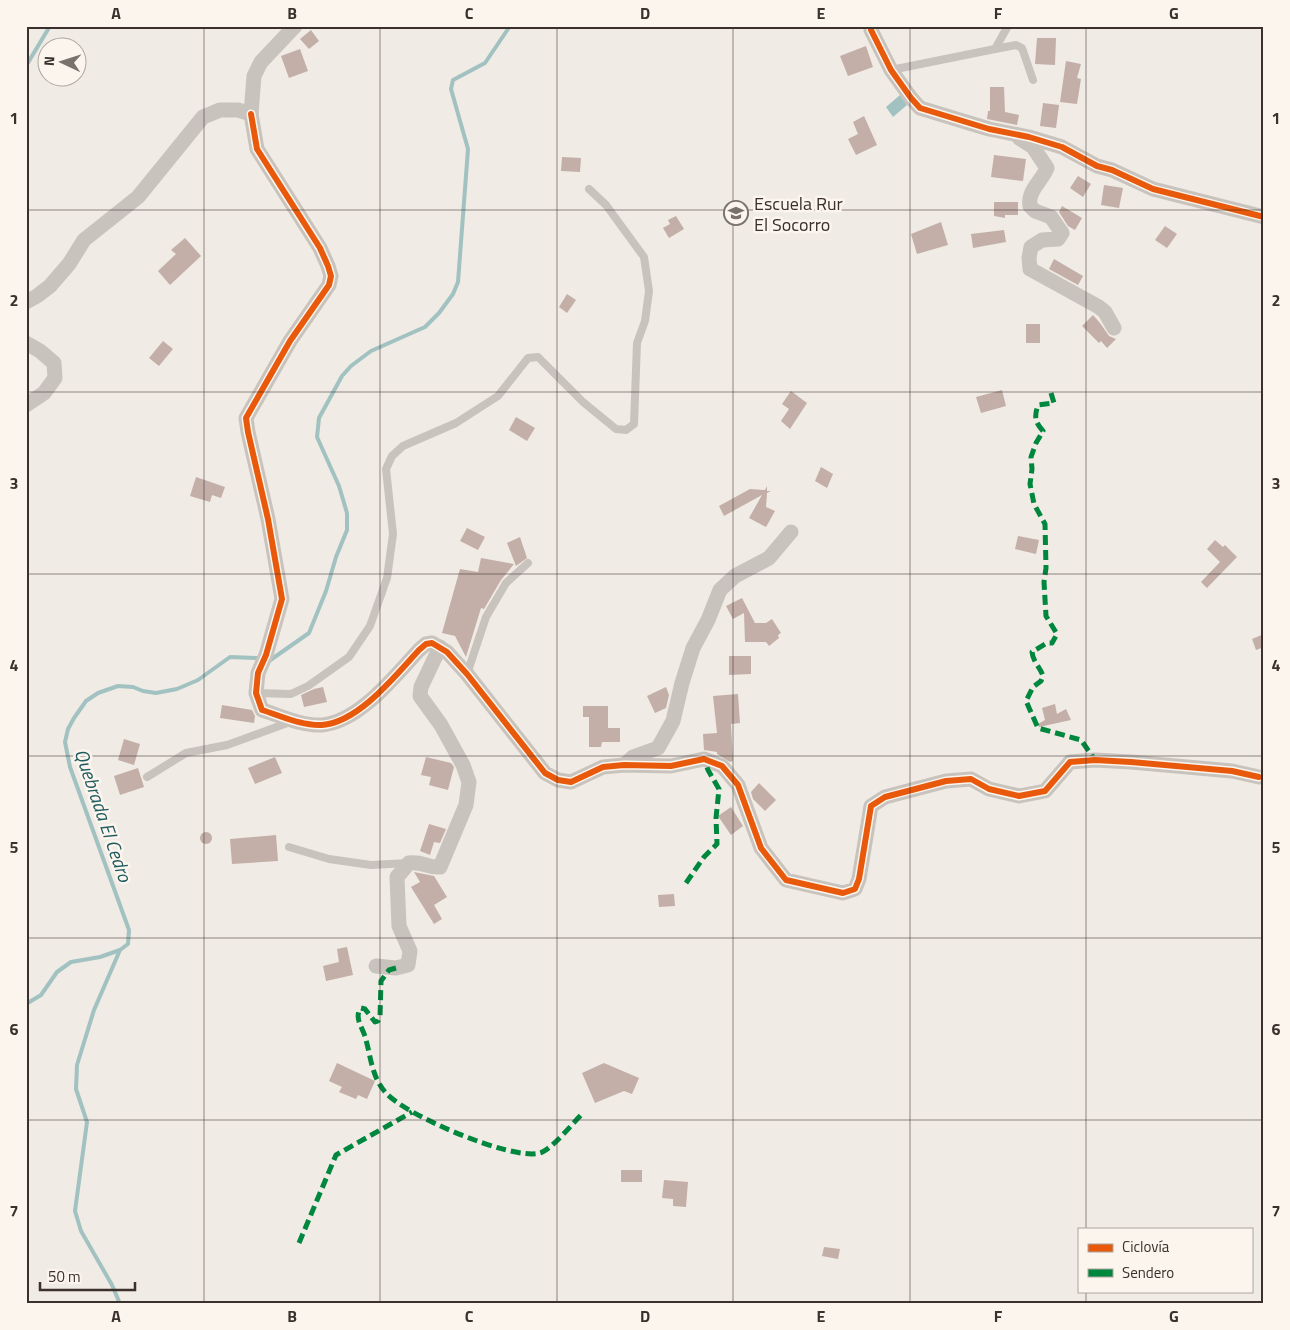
<svg xmlns="http://www.w3.org/2000/svg" width="1290" height="1330" font-family="'Titillium Web',sans-serif">
  <style>
    .water { fill: #a1c2c1 }
    .lines { fill: none; stroke-linecap: round; stroke-linejoin: round }
    .stream { stroke: #a1c2c1; stroke-width: 4 }
    .building { fill: #c3afa7 }
    .service { stroke: #c9c3be; stroke-width: 8 }
    .minor { stroke: #c9c3be; stroke-width: 15 }
    .quiet { stroke: #00873e; stroke-width: 5; stroke-dasharray: 10 5; stroke-linecap: butt }
    .cycleway-casing { stroke: #fbf5ee; stroke-width: 9 }
    .cycleway { stroke: #e8590c; stroke-width: 6 }
    .grid { fill: none; stroke: #3b302b; stroke-width: 1; stroke-opacity: 0.55 }
    .labels { text-anchor: middle; dominant-baseline: central; stroke-width: 5; stroke-linejoin: round; paint-order: stroke }
    .poi-label { font-size: 18px; fill: #3b302b; stroke: #fbf5ee; text-anchor: start }
    .water-label { font-size: 19px; font-style: italic; fill: #1f5a5e; stroke: #fbf5ee }
    .neatline { fill: none; stroke: #3b302b; stroke-width: 2 }
    .grid-label { font-size: 16px; text-anchor: middle; font-weight: bold; fill: #3b302b }
  </style>
  <rect width="100%" height="100%" fill="#f0ebe5"/>
  <!-- water -->
  <polygon class="water" points="900,95 907,105 893,117 886,107"/>
  <g class="lines">
    <!-- stream -->
    <g class="stream">
      <polyline points="26,66 50,26"/>
      <polyline points="269,661 309,633 326,591 336,557 347,530 347,513 339,486 317,437 319,418 342,376 351,366 371,351 425,327 439,313 453,294 458,282 468,149 451,89 453,80 485,63 510,26"/>
      <polyline points="26,1004 41,995 57,972 71,962 100,957 120,950 128,944 129,930 70,767 65,742 68,729 74,718 86,701 98,693 118,686 133,687 143,691 156,693 177,689 198,680 230,657 257,658"/>
      <polyline points="120,1304 112,1285 81,1231 75,1211 87,1122 76,1089 77,1065 94,1010 120,950"/>
    </g>
  </g>
  <!-- building -->
  <g class="building">
    <polygon points="311,30 319,41 309,49 300,39"/>
    <polygon points="1037,38 1056,38 1055,65 1035,64"/>
    <polygon points="866,46 873,67 848,76 840,56"/>
    <polygon points="300,49 308,71 289,78 281,56"/>
    <polygon points="1066,61 1081,64 1077,78 1081,79 1077,104 1060,102"/>
    <polygon points="990,87 1004,87 1005,112 1019,115 1017,125 987,119 988,111 990,111"/>
    <polygon points="1043,103 1059,105 1056,128 1040,126"/>
    <polygon points="864,116 877,145 856,155 848,139 858,134 853,122"/>
    <polygon points="994,155 1026,159 1023,181 991,177"/>
    <polygon points="562,157 581,158 580,172 561,171"/>
    <polygon points="1078,176 1091,184 1083,197 1070,188"/>
    <polygon points="1104,185 1123,188 1119,208 1101,205"/>
    <polygon points="994,202 1018,202 1018,215 1005,215 1005,218 994,216"/>
    <polygon points="1062,206 1082,218 1075,230 1068,226 1059,212"/>
    <polygon points="676,216 684,229 669,238 663,228 670,224 668,220"/>
    <polygon points="941,222 948,245 917,254 911,234"/>
    <polygon points="1165,226 1177,234 1167,248 1155,240"/>
    <polygon points="1004,230 1006,242 973,248 971,234"/>
    <polygon points="185,238 201,256 170,285 158,271 176,254 171,250"/>
    <polygon points="1054,259 1083,276 1078,285 1049,269"/>
    <polygon points="567,294 576,300 567,313 559,307"/>
    <polygon points="1093,315 1100,323 1109,336 1116,339 1107,348 1101,341 1099,343 1082,326"/>
    <rect x="1026" y="324" width="14" height="19"/>
    <polygon points="163,341 173,349 159,366 149,358"/>
    <polygon points="1002,390 1006,406 981,413 976,397"/>
    <polygon points="791,391 807,403 790,429 781,421 789,409 782,404"/>
    <polygon points="516,417 535,428 527,441 509,430"/>
    <polygon points="821,467 833,474 827,488 815,481"/>
    <polygon points="196,477 225,487 221,498 212,495 210,502 190,496"/>
    <polygon points="767,486 767,491 771,491 767,493 766,507 775,511 766,527 749,518 762,495 724,516 719,506 750,489 765,490"/>
    <polygon points="467,528 485,537 478,550 460,541"/>
    <polygon points="1018,536 1039,540 1036,554 1015,549"/>
    <polygon points="520,537 527,558 516,566 507,543"/>
    <polygon points="1215,540 1223,547 1225,545 1237,557 1207,588 1201,582 1220,562 1207,549"/>
    <polygon points="481,558 514,564 501,580 484,609 481,608 466,657 455,636 442,633 460,569 478,572"/>
    <polygon points="742,598 755,623 766,623 772,619 781,633 778,635 779,638 769,646 766,642 745,642 744,613 733,619 726,606"/>
    <polygon points="1264,634 1264,647 1256,650 1252,639"/>
    <polygon points="729,656 751,656 751,674 729,675"/>
    <polygon points="323,687 327,702 304,707 301,695 314,689"/>
    <polygon points="666,687 669,695 666,708 655,713 647,696"/>
    <polygon points="738,694 740,723 731,724 733,761 730,762 717,754 717,752 704,750 703,734 717,733 713,696"/>
    <polygon points="1055,704 1057,714 1066,709 1071,720 1039,727 1038,724 1045,720 1042,708"/>
    <polygon points="222,705 252,710 255,716 254,723 220,718"/>
    <polygon points="583,706 608,706 608,728 620,728 620,742 602,742 601,747 589,747 589,717 583,717"/>
    <polygon points="124,739 140,744 134,765 118,760"/>
    <polygon points="275,757 282,773 255,784 248,768"/>
    <polygon points="426,757 451,763 454,767 448,790 429,785 431,777 421,775"/>
    <polygon points="138,768 144,787 120,795 114,776"/>
    <polygon points="759,783 776,800 765,811 753,799 751,792"/>
    <polygon points="731,807 743,826 731,835 718,816"/>
    <polygon points="429,824 446,829 440,843 434,842 430,855 420,851"/>
    <circle cx="206" cy="838" r="6"/>
    <polygon points="276,835 278,861 232,864 230,839"/>
    <polygon points="414,872 434,876 447,897 434,905 442,919 434,924 411,887 420,882"/>
    <polygon points="674,894 675,906 659,907 658,895"/>
    <polygon points="347,947 353,975 326,981 323,966 339,962 337,949"/>
    <polygon points="337,1063 375,1081 367,1099 358,1095 356,1099 339,1092 342,1087 329,1081"/>
    <polygon points="604,1063 639,1078 632,1094 624,1091 595,1103 582,1073"/>
    <rect x="621" y="1170" width="21" height="12"/>
    <polygon points="664,1180 688,1182 686,1207 673,1206 673,1199 662,1198"/>
    <polygon points="824,1247 840,1249 838,1259 822,1256"/>
  </g>
  <g class="lines">
    <!-- service -->
    <g class="service">
      <polyline points="995,49 1016,45 1022,48 1033,80"/>
      <polyline points="891,70 995,49 1008,26"/>
      <polyline points="467,674 486,617 506,583 528,563"/>
      <polyline points="256,693 291,694 308,686 349,657 370,626 387,578 393,534 386,469 392,456 403,446 456,423 498,396 528,358 538,357 583,402 616,429 626,430 634,424 637,343 645,321 649,291 644,257 606,205 589,189"/>
      <polyline points="147,777 186,753 227,745 290,722"/>
      <polyline points="289,847 329,859 371,865 408,863"/>
    </g>
    <!-- minor -->
    <g class="minor">
      <polyline points="871,26 871,30 891,70 911,98 920,108 989,129 1029,137 1062,147 1097,166 1112,170 1153,189 1264,217"/>
      <path d="M 251,114 L 257,149 L 320,248 L 328,266 L 331,276 L 329,285 L 290,341 L 246,418 L 248,432 L 268,519 L 282,599 L 266,655 L 258,673 L 256,693 L 262,710 C 281,716 302,726 322,725 C 359,722 395,676 419,650 L 426,644 L 432,643 L 447,652 L 467,674 L 545,773 L 558,780 L 571,782 L 603,767 L 624,765 L 671,766 L 704,759 L 722,766 L 738,785 L 761,848 L 786,880 L 843,893 L 855,889 L 859,879 L 871,806 L 885,797 L 946,781 L 971,779 L 989,789 L 1019,796 L 1045,791 L 1070,762 L 1095,760 L 1131,762 L 1232,771 L 1259,777"/>
      <path d="M 1019,138 L 1033,147 L 1047,168 C 1042,181 1027,191 1030,206 L 1035,211 L 1051,217 L 1062,233 L 1058,239 L 1042,240 L 1031,247 L 1029,258 L 1030,269 L 1099,307 L 1105,312 L 1114,328"/>
      <polyline points="26,302 37,296 50,286 69,264 84,240 138,197 203,117 220,110 238,110 251,114 254,76 261,62 295,26"/>
      <polyline points="26,343 40,351 54,363 55,378 44,393 26,405"/>
      <polyline points="624,765 633,757 658,748 673,721 682,683 693,648 708,620 720,590 735,576 769,558 791,532"/>
      <path d="M 376,966 L 396,968 L 408,965 L 410,951 L 399,926 L 397,877 L 409,863 C 423,861 427,868 440,867 L 466,805 L 469,782 L 463,765 L 441,725 L 420,696 L 421,687 L 440,647"/>
    </g>
    <!-- quiet -->
    <g class="quiet">
      <path d="M 1051,393 L 1054,403 L 1038,405 C 1034,417 1035,422 1043,431 L 1036,443 L 1031,457 L 1032,469 L 1030,484 L 1034,504 L 1045,524 L 1046,568 L 1044,582 L 1046,616 L 1057,634 L 1052,643 L 1047,643 L 1032,652 C 1033,662 1040,667 1043,676 L 1041,681 L 1033,687 L 1026,701 L 1038,728 L 1081,740 L 1095,760"/>
      <polyline points="686,883 704,857 717,844 716,818 719,789 708,770 704,759"/>
      <path d="M 396,968 L 389,970 L 381,981 L 380,1017 L 378,1021 L 375,1022 L 365,1009 L 361,1008 C 353,1018 364,1029 366,1040 C 371,1058 372,1078 386,1093 C 405,1115 512,1161 540,1153 C 551,1150 573,1123 582,1114"/>
      <polyline points="299,1243 336,1155 412,1112"/>
    </g>
    <defs>
      <g id="cycleway">
        <polyline points="871,26 871,30 891,70 911,98 920,108 989,129 1029,137 1062,147 1097,166 1112,170 1153,189 1264,217"/>
        <path d="M 251,114 L 257,149 L 320,248 L 328,266 L 331,276 L 329,285 L 290,341 L 246,418 L 248,432 L 268,519 L 282,599 L 266,655 L 258,673 L 256,693 L 262,710 C 281,716 302,726 322,725 C 359,722 395,676 419,650 L 426,644 L 432,643 L 447,652 L 467,674 L 545,773 L 558,780 L 571,782 L 603,767 L 624,765 L 671,766 L 704,759 L 722,766 L 738,785 L 761,848 L 786,880 L 843,893 L 855,889 L 859,879 L 871,806 L 885,797 L 946,781 L 971,779 L 989,789 L 1019,796 L 1045,791 L 1070,762 L 1095,760 L 1131,762 L 1232,771 L 1259,777"/>
      </g>
    </defs>
    <!-- cycleway casing -->
    <use href="#cycleway" class="cycleway-casing"/>
    <!-- cycleway -->
    <use href="#cycleway" class="cycleway"/>
  </g>
  <!-- grid -->
  <path class="grid" d="M 204,26 L 204,1304M 380,26 L 380,1304M 557,26 L 557,1304M 733,26 L 733,1304M 910,26 L 910,1304M 1086,26 L 1086,1229M 26,210 L 1264,210M 26,392 L 1264,392M 26,574 L 1264,574M 26,756 L 1264,756M 26,938 L 1264,938M 26,1120 L 1264,1120M 1086,1291 L 1086,1304"/>
  <!-- icons -->
  <defs>
    <symbol id="school-ring" viewBox="-11 -11 22 22"><circle r="9.5" fill="#fbf5ee" stroke="#7a716c" stroke-width="1.5"/><path d="M0-5L7-2L0 1L-7-2ZM-4 1L0 2.5L4 1V4Q0 6-4 4Z" fill="#7a716c"/></symbol>
  </defs>
  <g fill-rule="evenodd">
    <use href="#school-ring" x="722" y="199" width="28" height="28"/>
  </g>
  <g class="labels">
    <!-- poi labels -->
    <g class="poi-label">
      <text x="754" y="203">Escuela Rur<tspan x="754" dy="21">El Socorro</tspan></text>
    </g>
    <!-- water labels -->
    <g class="water-label">
      <text transform="translate(104 815) rotate(71)">Quebrada El Cedro</text>
    </g>
  </g>
  <!-- border -->
  <rect width="1290" height="1330" fill="none" stroke="#fbf5ee" stroke-width="55"/>
  <!-- legend -->
  <rect x="1078" y="1228" width="175" height="65" fill="#fbf5ee" stroke="#aea6a0"/>
  <rect x="1088" y="1244" width="25" height="8" fill="#e8590c" stroke="#aea6a0"/>
  <text x="1122" y="1252" font-size="15" fill="#3b302b">Ciclovía</text>
  <rect x="1088" y="1269" width="25" height="8" fill="#00873e" stroke="#aea6a0"/>
  <text x="1122" y="1278" font-size="15" fill="#3b302b">Sendero</text>
  <!-- north arrow -->
  <g transform="translate(62 62) rotate(274)"><circle r="24" fill="#fbf5ee" stroke="#aea6a0"/>
  <path d="M0-4L9 19L0 12L-9 19Z" fill="#7a716c"/>
  <text y="-8" font-size="14" font-weight="bold" text-anchor="middle" fill="#3b302b">N</text>
  </g>
  <!-- scale -->
  <path d="M40 1282v8h95v-8" fill="none" stroke="#3b302b" stroke-width="2.5"/>
  <text x="48" y="1282" font-size="15" fill="#3b302b" stroke="#fbf5ee" stroke-width="4" paint-order="stroke">50 m</text>
  <rect x="28" y="28" width="1234" height="1274" class="neatline"/>
  <g class="grid-label">
    <text x="116" y="19">A</text>
    <text x="292" y="19">B</text>
    <text x="469" y="19">C</text>
    <text x="645" y="19">D</text>
    <text x="821" y="19">E</text>
    <text x="998" y="19">F</text>
    <text x="1174" y="19">G</text>
    <text x="14" y="124">1</text>
    <text x="1276" y="124">1</text>
    <text x="14" y="306">2</text>
    <text x="1276" y="306">2</text>
    <text x="14" y="489">3</text>
    <text x="1276" y="489">3</text>
    <text x="14" y="671">4</text>
    <text x="1276" y="671">4</text>
    <text x="14" y="853">5</text>
    <text x="1276" y="853">5</text>
    <text x="14" y="1035">6</text>
    <text x="1276" y="1035">6</text>
    <text x="14" y="1217">7</text>
    <text x="1276" y="1217">7</text>
    <text x="116" y="1322">A</text>
    <text x="292" y="1322">B</text>
    <text x="469" y="1322">C</text>
    <text x="645" y="1322">D</text>
    <text x="821" y="1322">E</text>
    <text x="998" y="1322">F</text>
    <text x="1174" y="1322">G</text>
  </g>
</svg>
